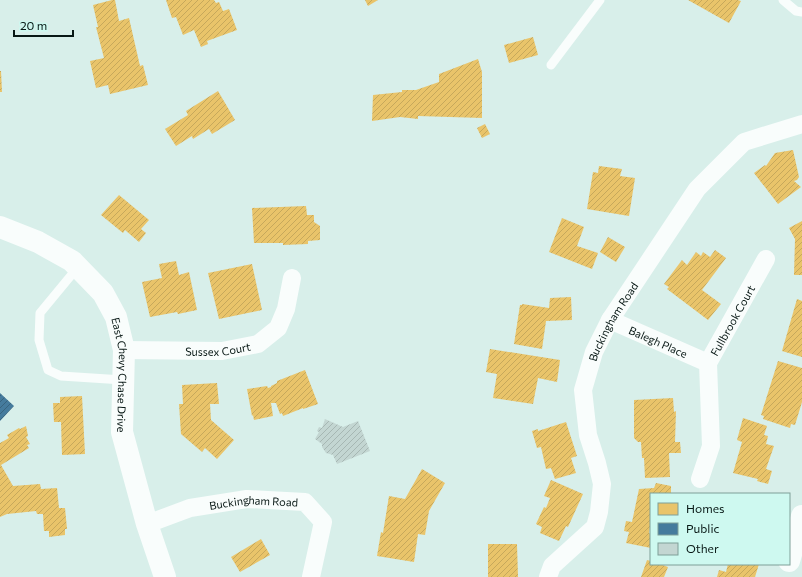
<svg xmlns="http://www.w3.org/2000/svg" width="802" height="577" font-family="Commissioner,sans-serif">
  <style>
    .homes { fill: url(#homes-hatch) }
    .public { fill: url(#public-hatch) }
    .building { fill: url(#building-hatch) }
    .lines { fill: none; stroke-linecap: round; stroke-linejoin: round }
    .lane { stroke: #f9fdfc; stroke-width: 9 }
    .street { stroke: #f9fdfc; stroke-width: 18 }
    .secondary { stroke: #f9fdfc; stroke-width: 22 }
    .labels { text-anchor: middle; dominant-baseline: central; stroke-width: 4; stroke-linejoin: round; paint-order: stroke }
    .street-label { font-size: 11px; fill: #081815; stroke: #cef9f0 }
  </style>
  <defs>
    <pattern id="homes-hatch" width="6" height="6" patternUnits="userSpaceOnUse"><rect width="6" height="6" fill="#e9c46a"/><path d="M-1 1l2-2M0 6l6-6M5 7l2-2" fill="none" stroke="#c6a85b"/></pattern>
    <pattern id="public-hatch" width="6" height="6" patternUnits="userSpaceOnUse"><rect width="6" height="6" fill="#457b9d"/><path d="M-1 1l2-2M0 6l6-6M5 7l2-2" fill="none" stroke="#38647f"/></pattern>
    <pattern id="building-hatch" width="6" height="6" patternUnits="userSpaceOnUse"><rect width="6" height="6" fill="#c3d6d2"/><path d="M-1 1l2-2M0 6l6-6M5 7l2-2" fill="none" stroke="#a6b7b3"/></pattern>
  </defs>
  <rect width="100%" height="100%" fill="#d8efea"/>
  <!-- homes -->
  <g class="homes">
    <polygon points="112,0 115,0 119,21 129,18 140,66 143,65 148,85 110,94 108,85 96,88 90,61 104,58 96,27 98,27 93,5"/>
    <polygon points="166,0 214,0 216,3 219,2 223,11 229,9 237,30 207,41 208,44 201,47 194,30 183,35 176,17 172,18"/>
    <polygon points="365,0 378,0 368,6"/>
    <polygon points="688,0 738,0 741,1 729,23"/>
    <polygon points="533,37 538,55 509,63 504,45"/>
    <polygon points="478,59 482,72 482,118 418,116 418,119 400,117 372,121 373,95 402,92 402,90 416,90 439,82 439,74"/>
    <polygon points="0,71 1,71 2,92 0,92"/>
    <polygon points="218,91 235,120 212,134 209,129 193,139 192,136 176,146 165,129 188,115 186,111"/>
    <polygon points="485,124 490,134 482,138 477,128"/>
    <polygon points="793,150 799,177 797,180 794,181 801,187 778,204 754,173 765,165 766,166 775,153"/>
    <polygon points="599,166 622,169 620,176 635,178 629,216 587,209 593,172 598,173"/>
    <polygon points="119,195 149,220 141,229 146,233 139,242 125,230 123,233 101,215"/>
    <polygon points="306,206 307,215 314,215 314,222 320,226 320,240 308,241 308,244 283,245 283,243 254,243 252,208"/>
    <polygon points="562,218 584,227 577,246 598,253 592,269 549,252"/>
    <polygon points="802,221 802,275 794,275 795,239 789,228"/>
    <polygon points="608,237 625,247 616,262 600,252"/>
    <polygon points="715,250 726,258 702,290 721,304 708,320 667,289 669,287 664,284 682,260 687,265 696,252 701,256 703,252 710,257"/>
    <polygon points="176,261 179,275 189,272 197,310 178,314 177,312 150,317 142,282 162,278 159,264"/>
    <polygon points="252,264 262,310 219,319 208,273"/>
    <polygon points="571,297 572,320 546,321 542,349 514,344 520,305 522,305 522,304 549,308 550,298"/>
    <polygon points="797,299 802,301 802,357 782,351"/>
    <polygon points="490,349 560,360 557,382 538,378 533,404 493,398 497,374 486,372"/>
    <polygon points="778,361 802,368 802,402 795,425 791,424 790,428 763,419 764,416 761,415"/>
    <polygon points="305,370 318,404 303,409 303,408 283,416 282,413 280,414 276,403 271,403 273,416 254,420 253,415 252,416 247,389 267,386 268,388 271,387 271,386 277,383 277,381"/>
    <polygon points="217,383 219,404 210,404 211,420 234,440 217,459 205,448 202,452 181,434 179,404 183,404 182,385"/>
    <polygon points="82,396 85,454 62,455 61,422 54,422 53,403 60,403 60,397"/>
    <polygon points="673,398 674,412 676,411 675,442 680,442 681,453 669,453 670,477 645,478 644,458 642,458 641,442 638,442 634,438 634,400"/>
    <polygon points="743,418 767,426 764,435 768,436 766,444 774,446 766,469 772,471 768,484 757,481 758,479 733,473 742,442 737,440"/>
    <polygon points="566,422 577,456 571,458 576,473 555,479 551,468 546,469 541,447 537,448 532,431 538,429 538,431"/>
    <polygon points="26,426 28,436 26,437 30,444 27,445 29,448 1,465 13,486 40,484 41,489 57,488 59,508 65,508 67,529 65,529 65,535 49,537 49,531 44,531 43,514 37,514 36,511 7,514 0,517 0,443 9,438 7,435 19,428 20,429"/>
    <polygon points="422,469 445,483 429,511 425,535 418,534 414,562 377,556 381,532 383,533 389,496 405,499"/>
    <polygon points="551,480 583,494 568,527 566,526 559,541 540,533 542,527 536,524 544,507 546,508 550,498 544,496"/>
    <polygon points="656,483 671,486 671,494 651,494 651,521 649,533 651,534 651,548 626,543 629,532 624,531 626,521 632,522 639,489 654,488"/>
    <polygon points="261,539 270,555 240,572 231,557"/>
    <polygon points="488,544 517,544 518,577 488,577"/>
    <polygon points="647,560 651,561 651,564 660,564 668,567 664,577 641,577"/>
    <polygon points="728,564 759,564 755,577 717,577 719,570 726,572"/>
  </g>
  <!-- public -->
  <polygon class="public" points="0,393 14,406 0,421"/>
  <!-- building -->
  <polygon class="building" points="325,419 343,427 358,421 370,451 337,464 333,455 326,453 322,447 322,444 315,439 319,432 317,431 319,427 322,428"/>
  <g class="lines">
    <!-- lane -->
    <g class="lane">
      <polyline points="783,0 796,11 802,12"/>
      <polyline points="551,65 600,0"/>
      <polyline points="78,267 40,313 39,340 48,370 61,376 123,380"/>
    </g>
    <!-- street -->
    <g class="street">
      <path id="s1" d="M 610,320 L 708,363"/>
      <path id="s2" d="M 124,350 L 222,351 L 258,344 L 278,328 L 286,309 L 292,278"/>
      <path id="s3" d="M 700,479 L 711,446 L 708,363 L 766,259"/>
      <path id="s4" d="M 147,524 L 190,508 L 247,499 L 305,502 L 323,522 L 311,577"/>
      <path id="s5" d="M 548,577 L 552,566 L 595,527 L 599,512 L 602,484 L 597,463 L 588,435 L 583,390 L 594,352 L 610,320 L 697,189 L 744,142 L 802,124"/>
    </g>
    <!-- secondary -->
    <g class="secondary">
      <path id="s6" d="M 0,227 L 38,242 L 72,261 L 103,293 L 116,317 L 124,350 L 122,432 L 147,524 L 165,577"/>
      <polyline points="789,561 802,516"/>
    </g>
  </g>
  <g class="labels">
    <!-- street labels -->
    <g class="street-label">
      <text stroke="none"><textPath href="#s3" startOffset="167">Fullbrook Court</textPath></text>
      <text stroke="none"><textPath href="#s5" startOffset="285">Buckingham Road</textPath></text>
      <text stroke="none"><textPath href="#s1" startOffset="53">Balegh Place</textPath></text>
      <text stroke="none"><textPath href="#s2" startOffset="94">Sussex Court</textPath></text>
      <text stroke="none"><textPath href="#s6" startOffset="210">East Chevy Chase Drive</textPath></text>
      <text stroke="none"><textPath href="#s4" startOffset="110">Buckingham Road</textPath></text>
    </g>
  </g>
  <!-- legend -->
  <rect x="650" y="493" width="140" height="72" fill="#cef9f0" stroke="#7f9f98"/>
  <rect x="658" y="503" width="20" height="12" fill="#e9c46a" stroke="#7f9f98"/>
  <text x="686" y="513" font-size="12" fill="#081815">Homes</text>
  <rect x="658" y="523" width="20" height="12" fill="#457b9d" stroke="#7f9f98"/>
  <text x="686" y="533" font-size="12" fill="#081815">Public</text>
  <rect x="658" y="543" width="20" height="12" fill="#c3d6d2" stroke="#7f9f98"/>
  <text x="686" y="553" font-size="12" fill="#081815">Other</text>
  <!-- scale -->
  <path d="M14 30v6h59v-6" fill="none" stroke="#081815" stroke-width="2"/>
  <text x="20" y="30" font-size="12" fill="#081815" stroke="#cef9f0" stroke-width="3" paint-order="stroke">20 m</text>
</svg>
